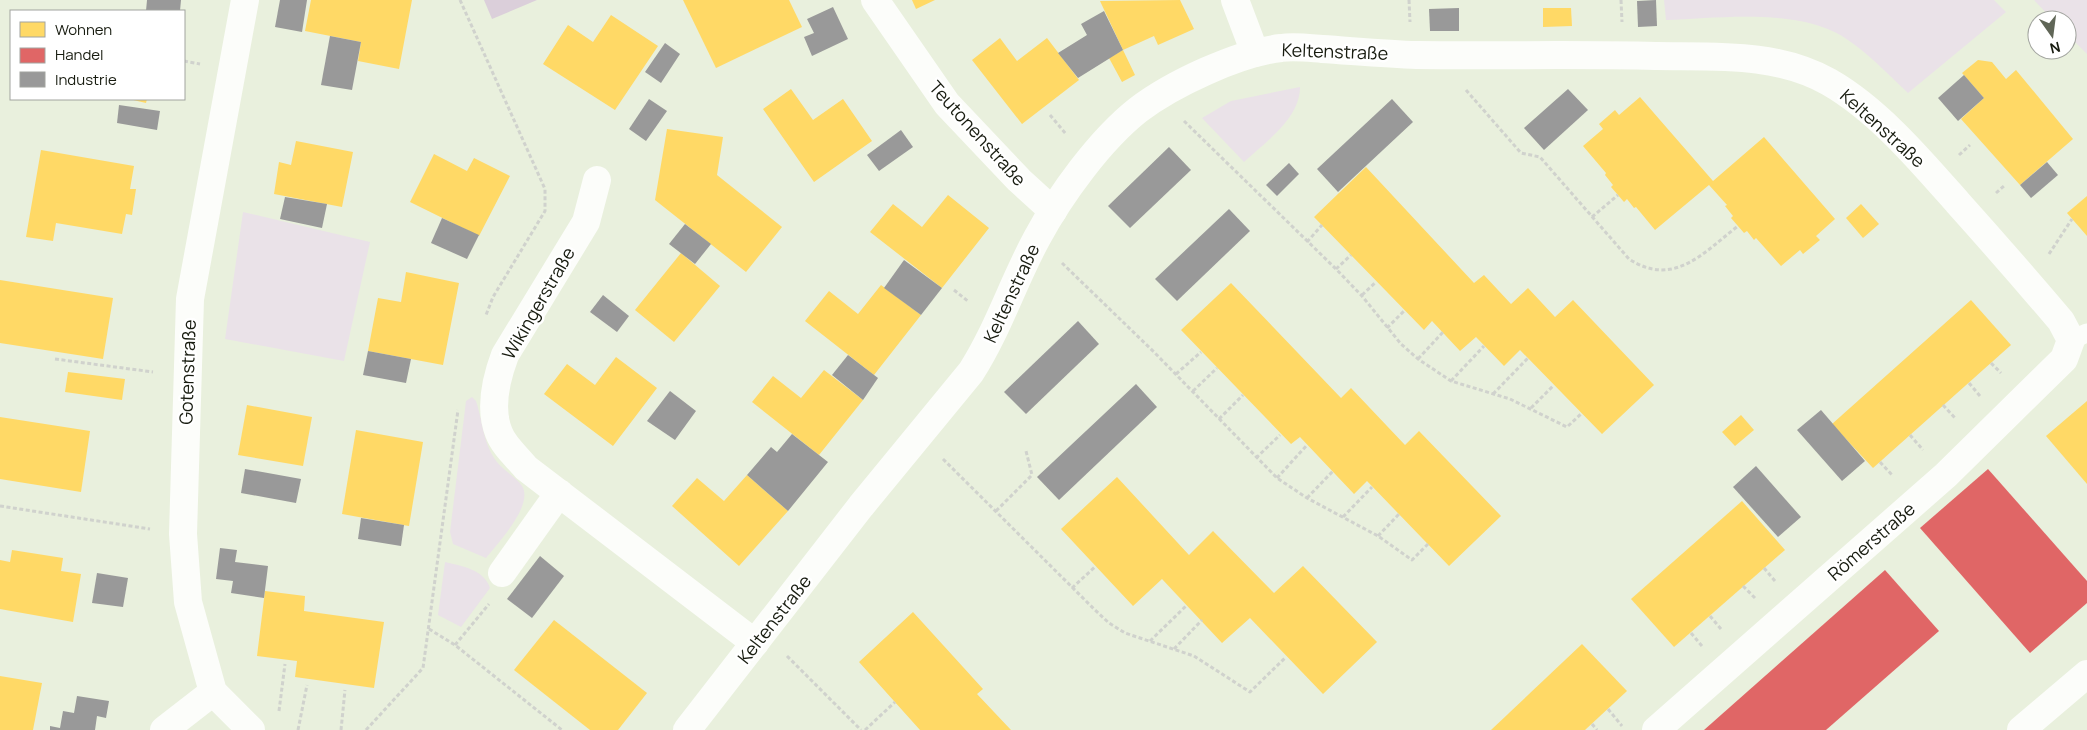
<svg xmlns="http://www.w3.org/2000/svg" width="2087" height="730" font-family="Manrope,sans-serif">
  <style>
    .green { fill: #eae2e8 }
    .forest { fill: #dbcfda }
    .homes { fill: #ffd966 }
    .shops { fill: #e06666 }
    .industry { fill: #999 }
    .lines { fill: none; stroke-linecap: round; stroke-linejoin: round }
    .path { stroke: #d0d2cd; stroke-width: 3; stroke-dasharray: 4 2.5; stroke-linecap: butt }
    .service { stroke: #fcfdfa; stroke-width: 19 }
    .minor { stroke: #fcfdfa; stroke-width: 28 }
    .tertiary { stroke: #fcfdfa; stroke-width: 28 }
    .labels { text-anchor: middle; dominant-baseline: central; stroke-width: 5; stroke-linejoin: round; paint-order: stroke }
    .street-label { font-size: 18px; fill: #171b0f; stroke: #fff }
  </style>
  <rect width="100%" height="100%" fill="#e9f0dd"/>
  <!-- green -->
  <g class="green">
    <path d="M 1664,0 L 1994,0 L 2006,12 L 1908,93 C 1887,73 1867,52 1842,36 C 1795,8 1718,18 1666,20 Z"/>
    <polygon points="2034,0 2087,0 2087,54 2067,34 2067,20 2053,20"/>
    <path d="M 1300,87 C 1300,119 1265,142 1244,162 L 1202,118 L 1231,101 Z"/>
    <polygon points="243,212 370,242 344,361 225,339"/>
    <path d="M 472,397 L 476,401 C 483,422 483,444 497,462 C 504,471 516,477 522,486 C 534,505 498,543 486,558 L 453,544 L 450,532 L 466,401 Z"/>
    <path d="M 445,562 C 461,566 484,569 490,588 L 461,627 L 438,615 Z"/>
  </g>
  <!-- forest -->
  <polygon class="forest" points="484,0 537,0 492,19"/>
  <!-- homes -->
  <g class="homes">
    <polygon points="311,0 412,0 399,69 358,61 361,42 305,31"/>
    <polygon points="683,0 789,0 802,27 716,68"/>
    <polygon points="912,0 935,0 916,9"/>
    <polygon points="1180,0 1194,29 1158,45 1154,36 1123,50 1135,75 1122,82 1109,58 1123,50 1100,1"/>
    <polygon points="1543,8 1571,8 1572,26 1543,27"/>
    <polygon points="611,15 658,46 615,110 543,64 568,25 593,42"/>
    <polygon points="1000,38 1017,61 1047,38 1079,80 1022,124 972,60"/>
    <polygon points="1978,60 1992,62 2006,79 2016,70 2073,139 2020,185 1961,119 1984,98 1962,73"/>
    <polygon points="791,89 813,120 843,99 872,141 814,182 763,109"/>
    <polygon points="1640,97 1713,181 1764,137 1835,219 1816,236 1820,240 1803,254 1800,250 1781,266 1756,238 1754,240 1747,231 1744,233 1731,218 1733,216 1725,206 1727,205 1709,185 1655,230 1636,207 1634,208 1627,199 1624,202 1611,187 1613,185 1605,175 1606,173 1583,146 1603,129 1599,124 1615,110 1619,115"/>
    <polygon points="129,99 147,99 146,103"/>
    <polygon points="667,129 723,137 717,175 782,227 746,272 655,200"/>
    <polygon points="296,141 353,152 342,207 274,194 279,162 291,165"/>
    <polygon points="41,150 134,166 130,189 136,189 132,215 126,214 122,234 56,223 53,241 26,237"/>
    <polygon points="434,154 467,171 474,158 510,176 479,236 410,202"/>
    <polygon points="1366,167 1474,283 1484,275 1511,304 1528,288 1555,317 1573,300 1654,385 1602,434 1520,350 1504,366 1476,337 1460,351 1432,321 1424,330 1314,217"/>
    <polygon points="948,195 989,228 942,288 870,232 893,204 922,227"/>
    <polygon points="2087,196 2087,236 2067,213"/>
    <polygon points="1861,204 1879,224 1863,238 1846,218"/>
    <polygon points="681,253 720,286 674,342 635,310"/>
    <polygon points="406,272 459,283 443,365 368,351 378,298 401,302"/>
    <polygon points="0,280 113,298 103,359 0,343"/>
    <polygon points="1231,283 1341,398 1351,388 1405,445 1419,431 1501,516 1449,566 1367,481 1354,494 1300,437 1291,444 1181,330"/>
    <polygon points="881,285 921,315 874,375 805,321 829,291 858,314"/>
    <polygon points="1971,300 2011,345 1873,468 1832,424"/>
    <polygon points="616,357 657,388 613,446 544,394 567,364 595,385"/>
    <polygon points="824,370 863,400 819,455 752,402 773,376 801,398"/>
    <polygon points="68,372 125,379 122,400 65,392"/>
    <polygon points="2087,401 2087,484 2046,436"/>
    <polygon points="247,405 312,417 303,466 238,455"/>
    <polygon points="1741,415 1754,430 1735,446 1722,432"/>
    <polygon points="0,417 90,431 81,492 0,479"/>
    <polygon points="356,430 423,442 409,526 342,514"/>
    <polygon points="747,475 788,511 739,566 672,506 697,478 724,501"/>
    <polygon points="1117,477 1189,555 1213,531 1274,593 1303,566 1377,642 1323,694 1250,618 1222,643 1162,579 1133,606 1061,529"/>
    <polygon points="1742,501 1785,550 1674,647 1631,599"/>
    <polygon points="12,550 63,558 61,571 81,574 73,622 0,609 0,560 10,562"/>
    <polygon points="265,591 305,596 304,611 384,622 374,688 295,677 297,661 257,656"/>
    <polygon points="913,612 983,689 977,694 1011,730 920,730 859,662"/>
    <polygon points="554,620 647,693 618,730 590,730 514,670"/>
    <polygon points="1582,644 1627,691 1585,730 1491,730"/>
    <polygon points="0,676 42,683 33,730 0,730"/>
  </g>
  <!-- shops -->
  <g class="shops">
    <polygon points="1988,469 2087,581 2087,603 2030,653 1920,528"/>
    <polygon points="1885,570 1939,631 1826,730 1704,730"/>
  </g>
  <!-- industry -->
  <g class="industry">
    <polygon points="147,0 181,0 180,11 146,11"/>
    <polygon points="280,0 307,0 302,32 275,27"/>
    <polygon points="1656,0 1657,26 1638,27 1637,1"/>
    <polygon points="833,7 848,39 812,56 804,37 814,33 807,19"/>
    <polygon points="1459,8 1459,31 1430,31 1429,9"/>
    <polygon points="1104,11 1123,50 1078,78 1058,53 1087,35 1081,24"/>
    <polygon points="330,36 361,42 352,90 321,85"/>
    <polygon points="665,43 680,54 661,83 645,72"/>
    <polygon points="1964,75 1984,98 1958,121 1938,98"/>
    <polygon points="1568,89 1588,110 1544,150 1524,128"/>
    <polygon points="649,99 667,111 646,141 629,129"/>
    <polygon points="1392,99 1413,122 1338,192 1317,169"/>
    <polygon points="119,105 160,111 157,130 117,123"/>
    <polygon points="901,130 913,147 879,171 867,155"/>
    <polygon points="1169,147 1191,170 1130,228 1108,206"/>
    <polygon points="2047,162 2058,175 2031,198 2020,185"/>
    <polygon points="1289,163 1299,174 1277,196 1266,185"/>
    <polygon points="285,197 327,204 322,228 280,219"/>
    <polygon points="1229,209 1250,231 1177,301 1155,279"/>
    <polygon points="442,218 479,235 467,259 431,243"/>
    <polygon points="685,224 711,244 695,264 669,244"/>
    <polygon points="904,260 942,288 921,315 884,288"/>
    <polygon points="603,295 629,316 617,332 590,312"/>
    <polygon points="1078,321 1099,344 1026,414 1004,392"/>
    <polygon points="368,351 411,359 406,383 363,375"/>
    <polygon points="848,355 878,378 863,400 832,375"/>
    <polygon points="1136,384 1157,407 1059,500 1037,477"/>
    <polygon points="670,391 696,411 675,440 647,421"/>
    <polygon points="1821,410 1865,461 1842,481 1797,430"/>
    <polygon points="792,434 828,462 788,511 747,475 771,447 777,452"/>
    <polygon points="1756,466 1801,517 1778,537 1733,487"/>
    <polygon points="245,469 301,479 296,503 241,493"/>
    <polygon points="361,518 404,525 401,546 358,539"/>
    <polygon points="220,548 237,550 235,562 268,566 264,598 231,593 233,581 216,579"/>
    <polygon points="540,556 564,576 532,618 507,599"/>
    <polygon points="97,573 128,578 123,607 92,603"/>
    <polygon points="77,696 109,701 106,718 97,716 95,730 50,730 50,726 60,728 63,711 74,713"/>
  </g>
  <g class="lines">
    <!-- path -->
    <g class="path">
      <polyline points="460,0 545,189 545,211 493,297 486,315"/>
      <polyline points="1409,0 1410,22"/>
      <polyline points="1621,0 1622,22"/>
      <polyline points="184,61 200,64"/>
      <path d="M 1466,90 L 1521,153 L 1540,157 L 1629,259 C 1674,288 1703,253 1738,226"/>
      <polyline points="1050,115 1066,134"/>
      <polyline points="1184,121 1336,269 1362,296 1401,344 1418,359 1451,381 1510,399 1567,427 1582,413"/>
      <polyline points="1959,155 1970,145"/>
      <polyline points="1996,193 2005,185"/>
      <polyline points="1592,217 1618,195"/>
      <polyline points="1307,242 1322,225"/>
      <polyline points="2049,254 2072,219"/>
      <polyline points="1062,263 1154,352 1277,478 1307,498 1378,536 1412,560 1428,544"/>
      <polyline points="1336,269 1351,255"/>
      <polyline points="954,290 969,302"/>
      <polyline points="1362,295 1376,282"/>
      <polyline points="1387,328 1404,311"/>
      <polyline points="55,359 153,372"/>
      <polyline points="1418,359 1443,332"/>
      <polyline points="1991,363 2001,373"/>
      <polyline points="1176,374 1201,352"/>
      <polyline points="1451,381 1484,346"/>
      <polyline points="1969,383 1980,396"/>
      <polyline points="1193,391 1217,368"/>
      <polyline points="1493,394 1528,358"/>
      <polyline points="1943,405 1955,418"/>
      <polyline points="1531,408 1554,385"/>
      <polyline points="1219,419 1243,395"/>
      <polyline points="1910,435 1923,450"/>
      <polyline points="1256,458 1280,435"/>
      <polyline points="943,459 1095,610 1109,623 1125,633 1194,656 1250,692 1286,657"/>
      <polyline points="1880,462 1893,476"/>
      <polyline points="1277,478 1307,445"/>
      <polyline points="1307,498 1333,471"/>
      <polyline points="0,506 150,529"/>
      <polyline points="996,511 1032,475 1026,451"/>
      <polyline points="1343,517 1372,487"/>
      <polyline points="1378,536 1399,514"/>
      <polyline points="1764,568 1775,581"/>
      <polyline points="1743,586 1755,598"/>
      <polyline points="1072,588 1096,566"/>
      <polyline points="1710,616 1721,629"/>
      <polyline points="429,629 455,645 562,730"/>
      <polyline points="1691,633 1702,646"/>
      <polyline points="1150,641 1186,606"/>
      <polyline points="455,645 489,604"/>
      <polyline points="1174,649 1202,620"/>
      <polyline points="787,656 861,730"/>
      <polyline points="1608,709 1622,726"/>
      <polyline points="279,711 285,664"/>
      <polyline points="1592,724 1597,730"/>
      <polyline points="298,730 307,685"/>
      <polyline points="341,730 345,690"/>
      <polyline points="366,730 423,668 458,410"/>
      <polyline points="865,730 895,702"/>
    </g>
    <!-- service -->
    <polyline class="service" points="2071,340 2087,333"/>
    <!-- minor -->
    <g class="minor">
      <polyline points="245,0 190,299 183,534 188,602 213,692 251,730"/>
      <polyline points="875,0 947,104 1019,180 1053,211"/>
      <polyline points="1235,0 1255,53"/>
      <path d="M 597,180 L 586,222 L 505,355 C 496,379 489,409 499,433 C 504,446 517,457 526,468 L 755,643"/>
      <polyline points="502,573 559,493"/>
      <polyline points="164,730 213,692"/>
      <path d="M 687,730 L 861,506 L 971,372 C 998,330 1013,282 1037,238 C 1060,195 1100,140 1138,110 C 1172,84 1238,53 1281,48 C 1294,46 1309,48 1322,49 C 1353,51 1386,54 1417,55 C 1497,56 1576,54 1656,56 C 1714,57 1776,52 1829,82 C 1878,110 1921,161 1958,203 C 1993,242 2027,281 2061,321 L 2071,340 L 2064,359 L 1946,475 L 1656,730"/>
    </g>
    <!-- tertiary -->
    <polyline class="tertiary" points="2021,730 2087,674"/>
  </g>
  <g class="labels">
    <!-- street labels -->
    <g class="street-label">
      <text transform="translate(1335 51) rotate(2)">Keltenstraße</text>
      <text transform="translate(1883 128) rotate(42)">Keltenstraße</text>
      <text transform="translate(978 133) rotate(48)">Teutonenstraße</text>
      <text transform="translate(1011 293) rotate(-65)">Keltenstraße</text>
      <text transform="translate(538 303) rotate(-60)">Wikingerstraße</text>
      <text transform="translate(187 372) rotate(-88)">Gotenstraße</text>
      <text transform="translate(1871 541) rotate(-41)">Römerstraße</text>
      <text transform="translate(774 619) rotate(-52)">Keltenstraße</text>
    </g>
  </g>
  <!-- legend -->
  <rect x="10" y="10" width="175" height="90" fill="#ffffff" stroke="#a2a49f"/>
  <rect x="20" y="22" width="25" height="15" fill="#ffd966" stroke="#a2a49f"/>
  <text x="55" y="35" font-size="15" fill="#171b0f">Wohnen</text>
  <rect x="20" y="48" width="25" height="15" fill="#e06666" stroke="#a2a49f"/>
  <text x="55" y="60" font-size="15" fill="#171b0f">Handel</text>
  <rect x="20" y="72" width="25" height="15" fill="#999999" stroke="#a2a49f"/>
  <text x="55" y="85" font-size="15" fill="#171b0f">Industrie</text>
  <!-- north arrow -->
  <g transform="translate(2052 35) rotate(166)"><circle r="24" fill="#ffffff" stroke="#a2a49f"/>
  <path d="M0-4L9 19L0 12L-9 19Z" fill="#606657"/>
  <text y="-8" font-size="14" font-weight="bold" text-anchor="middle" fill="#171b0f">N</text>
  </g>
</svg>
